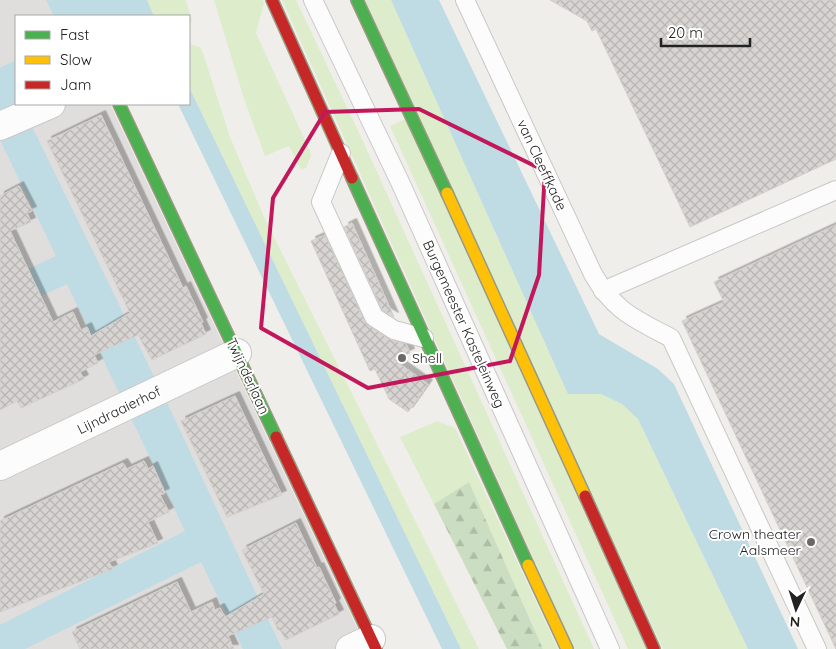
<svg xmlns="http://www.w3.org/2000/svg" width="836" height="649" font-family="Quicksand,sans-serif">
  <style>
    .residential { fill: #dfdedc }
    .grass { fill: #ddeccb }
    .forest { fill: url(#forest-firs) }
    .water { fill: #bfdbe3 }
    .building { fill: url(#building-cross-hatch); stroke: #d3d0cc; filter: url(#shadow) }
    .lines { fill: none; stroke-linecap: round; stroke-linejoin: round }
    .lane-casing { stroke: #c9c8c7; stroke-width: 20 }
    .street-casing { stroke: #c9c8c7; stroke-width: 30 }
    .fast-casing { stroke: #999a82; stroke-width: 14 }
    .slow-casing { stroke: #999a82; stroke-width: 14 }
    .jam-casing { stroke: #999a82; stroke-width: 14 }
    .lane { stroke: #fdfcfc; stroke-width: 18 }
    .street { stroke: #fdfcfc; stroke-width: 28 }
    .fast { stroke: #4caf50; stroke-width: 11 }
    .slow { stroke: #ffc107; stroke-width: 11 }
    .jam { stroke: #c62828; stroke-width: 11 }
    .marked { fill: none; stroke: #c2185b; stroke-width: 4; stroke-linejoin: round }
    .poi-dot { fill: #6a6968; stroke: #fff; stroke-width: 2 }
    .labels { text-anchor: middle; dominant-baseline: central; stroke-width: 4; stroke-linejoin: round; paint-order: stroke }
    .street-label { font-size: 14px; fill: #222; stroke: #fff }
    .poi-label { font-size: 14px; fill: #222; stroke: #fff; text-anchor: start }
  </style>
  <defs>
    <pattern id="forest-firs" width="22" height="20" patternUnits="userSpaceOnUse" patternTransform="scale(1.25)"><rect width="22" height="20" fill="#cbdec1"/><path d="M5 1l3.5 6h-7zM16 11l3.5 6h-7z" fill="#aebea6"/></pattern>
    <pattern id="building-cross-hatch" width="8" height="8" patternUnits="userSpaceOnUse" patternTransform="scale(1.25)"><rect width="8" height="8" fill="#d7d4d2"/><path d="M0 0l8 8M0 8l8-8" fill="none" stroke="#b8b6b4"/></pattern>
    <filter id="shadow"><feDropShadow dx="4.5" dy="-4.5" stdDeviation="0" flood-color="#0004"/></filter>
  </defs>
  <rect width="100%" height="100%" fill="#f0eeeb"/>
  <!-- residential -->
  <polygon class="residential" points="0,0 58,0 66,16 16,16 16,104 110,104 367,649 0,649"/>
  <!-- grass -->
  <g class="grass">
    <polygon points="147,0 186,0 192,22 189,24 189,16 154,16"/>
    <polygon points="214,0 263,0 264,3 256,33 310,151 311,156 306,168 303,169 300,168 289,146 265,156 244,99"/>
    <polygon points="282,0 296,0 362,139 594,649 574,649"/>
    <polygon points="365,0 391,0 568,393 601,394 622,404 638,419 748,649 663,649"/>
    <polygon points="190,44 200,47 203,53 230,137 264,217 479,649 461,649 189,87 189,45"/>
    <polygon points="406,119 646,649 628,649 390,126"/>
    <polygon points="437,421 455,428 558,649 543,649 469,482 434,504 400,437"/>
  </g>
  <!-- forest -->
  <polygon class="forest" points="469,482 543,649 507,649 434,504"/>
  <!-- water -->
  <g class="water">
    <polygon points="46,0 147,0 154,16 54,16"/>
    <polygon points="391,0 439,0 599,334 658,369 674,384 798,649 748,649 638,419 622,404 601,394 568,394"/>
    <polygon points="16,60 16,104 21,104 171,411 282,649 243,649 201,562 25,649 0,649 0,625 185,531 67,284 0,315 0,282 56,256 0,140 0,68"/>
    <polygon points="189,87 461,649 442,649 178,104 189,104"/>
  </g>
  <!-- building -->
  <g class="building">
    <polygon points="550,0 836,0 836,159 690,227 596,29 592,31 587,21"/>
    <polygon points="101,115 183,288 186,286 203,322 201,323 206,334 152,360 138,335 94,355 98,363 80,372 84,379 21,408 17,401 0,410 0,196 19,186 32,211 27,213 31,222 10,231 53,322 73,312 81,330 87,327 91,336 130,313 47,141"/>
    <polygon points="352,223 394,317 382,310 344,227"/>
    <polygon points="836,225 836,649 682,321 724,302 714,282"/>
    <polygon points="325,235 365,322 388,339 406,344 410,353 394,360 428,384 408,412 389,399 375,369 370,371 311,241"/>
    <polygon points="235,396 282,495 227,517 181,421"/>
    <polygon points="144,461 148,469 153,466 165,493 160,495 169,512 148,522 158,543 109,562 113,569 0,612 0,521 123,463 127,469"/>
    <polygon points="296,523 317,568 319,567 336,603 334,604 339,614 286,640 280,630 278,630 272,617 228,636 234,649 80,649 72,632 177,582 191,612 212,602 215,610 220,608 225,617 264,594 242,550"/>
  </g>
  <g class="lines">
    <defs>
      <g id="lane">
        <polyline points="313,0 400,182 610,649"/>
        <path d="M 465,0 L 593,274 C 614,311 635,319 671,338 L 817,649"/>
        <polyline points="341,153 321,202 374,317 394,330 424,338"/>
        <polyline points="603,291 836,190"/>
      </g>
      <g id="street">
        <polyline points="0,126 51,104"/>
        <polyline points="0,466 237,353"/>
        <polyline points="350,649 371,639"/>
      </g>
      <g id="fast">
        <polyline points="357,0 447,193"/>
        <polyline points="119,104 276,437"/>
        <polyline points="352,178 528,565"/>
      </g>
      <g id="slow">
        <polyline points="447,193 585,496"/>
        <polyline points="528,565 567,649"/>
      </g>
      <g id="jam">
        <polyline points="272,0 352,178"/>
        <polyline points="276,437 376,649"/>
        <polyline points="585,496 654,649"/>
      </g>
    </defs>
    <!-- lane casing -->
    <use href="#lane" class="lane-casing"/>
    <!-- street casing -->
    <use href="#street" class="street-casing"/>
    <!-- fast casing -->
    <use href="#fast" class="fast-casing"/>
    <!-- slow casing -->
    <use href="#slow" class="slow-casing"/>
    <!-- jam casing -->
    <use href="#jam" class="jam-casing"/>
    <!-- lane -->
    <use href="#lane" class="lane"/>
    <!-- street -->
    <use href="#street" class="street"/>
    <!-- fast -->
    <use href="#fast" class="fast"/>
    <!-- slow -->
    <use href="#slow" class="slow"/>
    <!-- jam -->
    <use href="#jam" class="jam"/>
  </g>
  <!-- marked area -->
  <path class="marked" d="M 419,109 L 545,171 L 539,275 L 510,361 L 368,388 L 261,328 L 273,198 L 325,112 Z"/>
  <!-- markers -->
  <g class="poi-dot">
    <circle cx="402" cy="358" r="5"/>
    <circle cx="811" cy="542" r="5"/>
  </g>
  <g class="labels">
    <!-- street labels -->
    <g class="street-label">
      <text transform="translate(542 165) rotate(65)">van Cleeffkade</text>
      <text transform="translate(464 324) rotate(66)">Burgemeester Kasteleinweg</text>
      <text transform="translate(248 376) rotate(65)">Twijnderlaan</text>
      <text transform="translate(119 410) rotate(-26)">Lijndraaierhof</text>
    </g>
    <!-- poi labels -->
    <g class="poi-label">
      <text x="412" y="358">Shell</text>
      <text x="801" y="534" text-anchor="end">Crown theater<tspan x="801" dy="16">Aalsmeer</tspan></text>
    </g>
  </g>
  <!-- legend -->
  <rect x="15" y="15" width="175" height="90" fill="#ffffff" stroke="#a7a7a7"/>
  <rect x="25" y="31" width="25" height="8" fill="#4caf50" stroke="#a7a7a7"/>
  <text x="60" y="40" font-size="15" fill="#222222">Fast</text>
  <rect x="25" y="56" width="25" height="8" fill="#ffc107" stroke="#a7a7a7"/>
  <text x="60" y="65" font-size="15" fill="#222222">Slow</text>
  <rect x="25" y="81" width="25" height="8" fill="#c62828" stroke="#a7a7a7"/>
  <text x="60" y="90" font-size="15" fill="#222222">Jam</text>
  <!-- north arrow -->
  <g transform="translate(796 609) rotate(184)" stroke="#ffffff" stroke-width="4" paint-order="stroke">
  <path d="M0-4L9 19L0 12L-9 19Z" fill="#222222"/>
  <text y="-8" font-size="14" font-weight="bold" text-anchor="middle" fill="#222222">N</text>
  </g>
  <!-- scale -->
  <path d="M661 38v8h89v-8" fill="none" stroke="#222222" stroke-width="2.5"/>
  <text x="668" y="38" font-size="15" fill="#222222" stroke="#ffffff" stroke-width="4" paint-order="stroke">20 m</text>
</svg>
